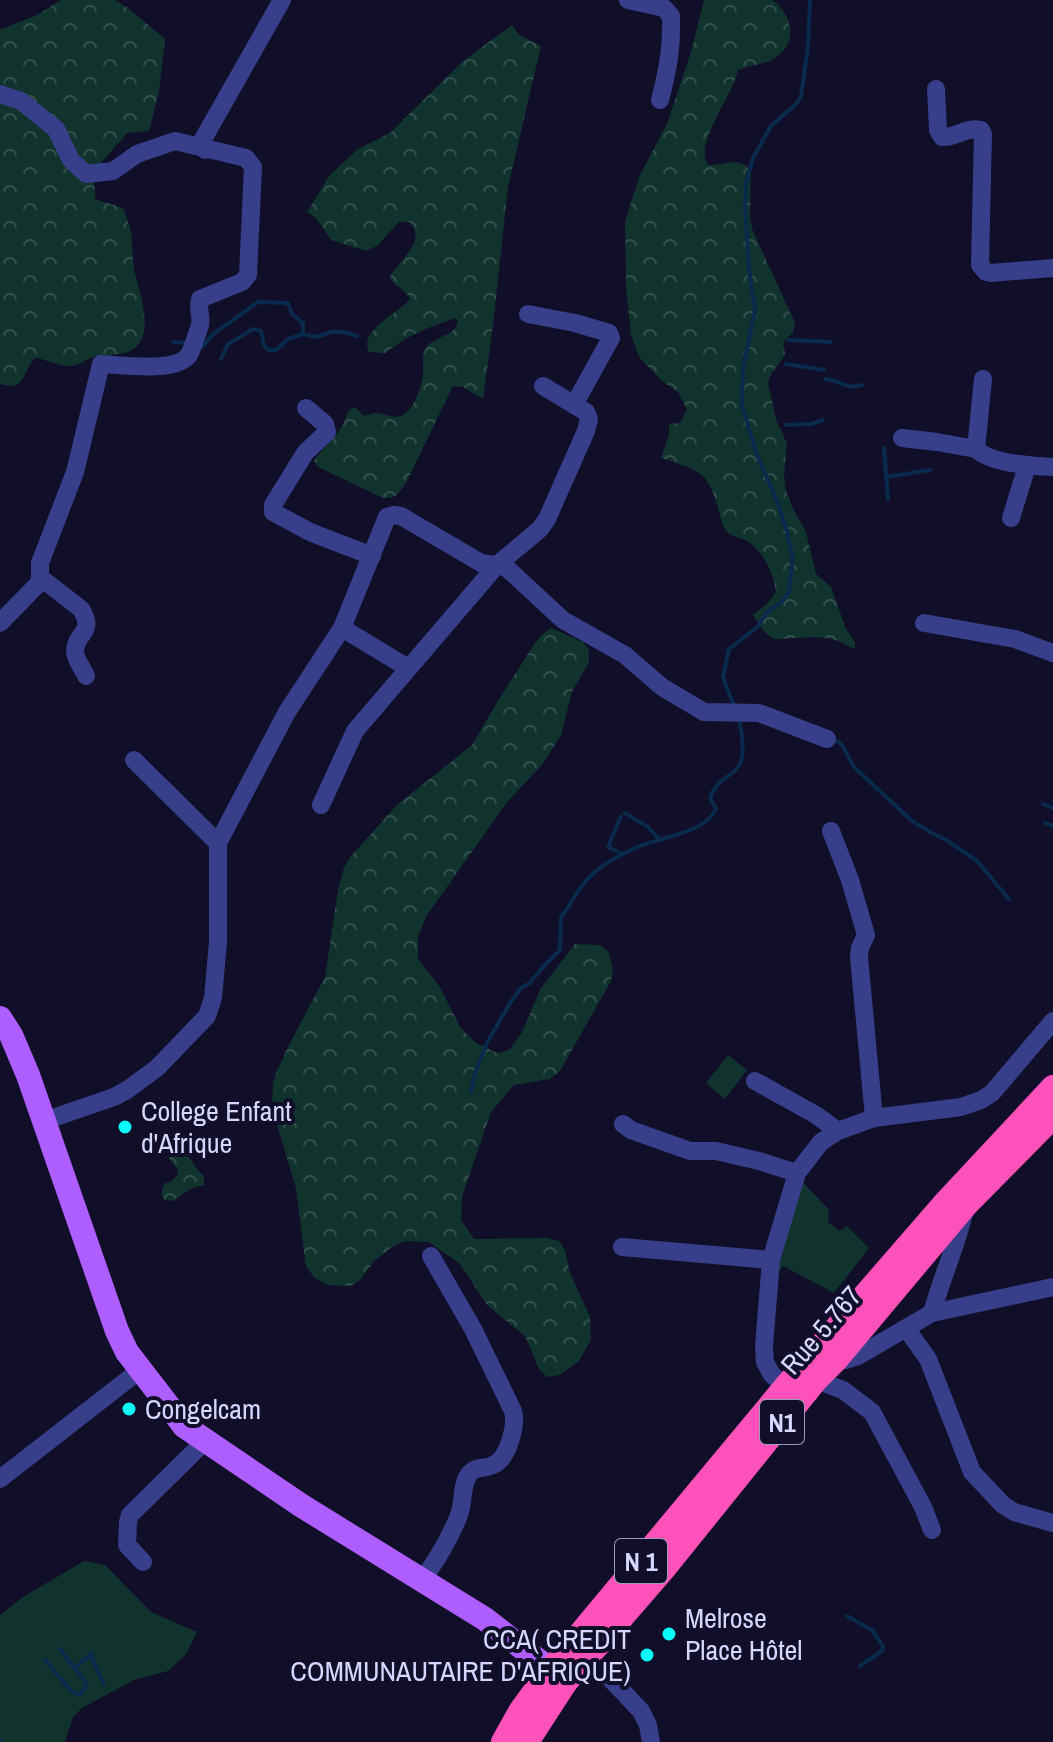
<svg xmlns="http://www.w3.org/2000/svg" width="1053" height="1742" font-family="'Archivo Narrow',sans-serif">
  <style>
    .grass { fill: #11332d }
    .forest { fill: url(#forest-crowns) }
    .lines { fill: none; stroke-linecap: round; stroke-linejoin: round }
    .stream { stroke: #092a4c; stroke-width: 4 }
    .minor { stroke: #373e8a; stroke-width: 18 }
    .major { stroke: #ae5dff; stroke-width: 24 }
    .highway { stroke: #ff51ba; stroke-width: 24 }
    .poi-dot { fill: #02fff9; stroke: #100e28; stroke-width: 3 }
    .labels { text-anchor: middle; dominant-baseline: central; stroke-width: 8; stroke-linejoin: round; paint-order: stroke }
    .shield { fill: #100e28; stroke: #9b9abe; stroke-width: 2 }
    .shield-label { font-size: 26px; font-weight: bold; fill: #d6d6ff }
    .poi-label { font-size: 28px; fill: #d6d6ff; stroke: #100e28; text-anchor: start }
    .street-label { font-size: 28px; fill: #d6d6ff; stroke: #100e28 }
  </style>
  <defs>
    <pattern id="forest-crowns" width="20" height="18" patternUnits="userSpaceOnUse" patternTransform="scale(2)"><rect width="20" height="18" fill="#11332d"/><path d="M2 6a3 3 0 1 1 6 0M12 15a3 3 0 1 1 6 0" fill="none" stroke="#33504c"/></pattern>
  </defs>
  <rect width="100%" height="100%" fill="#100e28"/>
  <!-- grass -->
  <g class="grass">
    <polygon points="728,1055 747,1070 725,1099 706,1083"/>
    <polygon points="801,1180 829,1210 828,1222 839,1231 847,1226 869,1248 834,1293 783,1266 777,1275 781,1223"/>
    <polygon points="84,1561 105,1565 151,1612 197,1632 186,1654 168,1671 134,1680 82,1708 73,1717 65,1742 0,1742 0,1615 23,1597"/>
  </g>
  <!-- forest -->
  <g class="forest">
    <path d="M 61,0 L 115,0 L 128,8 L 165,39 L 159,91 L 149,131 L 127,133 L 94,171 L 95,199 L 123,208 C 126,215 129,224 131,232 C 133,244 132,257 134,269 C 138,289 152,324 140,342 C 131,358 109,353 94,357 C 86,359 80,365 71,366 C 58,367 47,359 35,358 C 21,373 27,391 0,384 L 0,30 L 37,15 Z"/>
    <path d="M 704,0 L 772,0 C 796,17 798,48 769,61 C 759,65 748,66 738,70 C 735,92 691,147 709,165 C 725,165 738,156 751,170 L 750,215 L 752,229 L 795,323 L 793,332 L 783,343 L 785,354 L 783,358 L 771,374 L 768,383 L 776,419 L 787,444 L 784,475 L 786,490 L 792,507 L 806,532 L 816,574 L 831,587 L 846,629 L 855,642 L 855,648 C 849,648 845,644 838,641 C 830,638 821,637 813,637 C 806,637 777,640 774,639 C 765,635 758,623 753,615 L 767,604 L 776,592 C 774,574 764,554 750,543 C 744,538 733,537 727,532 C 722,526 720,515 718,508 C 708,469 696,470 661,458 L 669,435 L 669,424 L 680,423 L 687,409 L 678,392 L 662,381 L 639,357 L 631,335 L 626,287 L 625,221 L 640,175 L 667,124 L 691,52 Z"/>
    <path d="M 512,25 L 519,35 L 541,46 L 508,187 L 493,325 L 483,399 L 463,387 L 453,386 L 407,481 C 399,492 398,499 383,498 L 318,467 L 314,461 C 321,449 333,440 341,428 C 347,419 345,411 355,407 L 364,416 C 368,415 372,413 376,413 C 385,413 391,419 401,416 C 414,411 422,386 423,373 C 424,365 421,355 426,348 C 435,335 454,338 458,321 L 455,318 L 423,330 L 405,339 L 385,353 L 369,352 C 358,330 398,314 410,299 C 406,289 394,287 390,277 C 398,260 429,241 409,222 L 399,222 L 377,246 L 366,251 L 331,240 L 316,218 L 307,212 L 330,175 L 358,149 L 390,133 L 463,61 Z"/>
    <polygon points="551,628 583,642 589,650 589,662 572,692 561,735 542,765 508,801 427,915 418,936 418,959 440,987 460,1027 476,1043 497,1053 509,1050 522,1032 541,988 575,944 599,945 608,951 613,970 611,981 560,1071 550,1079 514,1085 491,1112 462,1197 461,1220 474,1239 547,1238 559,1241 565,1250 570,1273 590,1317 591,1340 579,1361 560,1375 547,1377 539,1369 525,1336 487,1305 460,1264 429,1242 404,1241 392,1247 374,1261 360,1280 351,1286 328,1285 315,1278 306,1267 296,1188 272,1108 273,1083 276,1073 291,1041 325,977 338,890 344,868 351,856 397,805 472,745 496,704 535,643 542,635"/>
    <path d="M 172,1153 L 186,1154 C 193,1161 195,1170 204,1176 L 204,1185 L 192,1188 L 173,1201 L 165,1200 L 161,1195 L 164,1184 L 173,1180 L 178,1174 L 177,1168 L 169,1159 Z"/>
  </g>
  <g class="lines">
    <!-- stream -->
    <g class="stream">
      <polyline points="789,340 831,342"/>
      <polyline points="173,342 190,343"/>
      <polyline points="198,347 203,346 212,335 258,302 288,303 292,314 303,323 303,334"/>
      <polyline points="221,359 228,344 253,329 261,331 264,346 269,350 276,350 288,339 303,334 317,337 331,332 344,332 357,336"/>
      <polyline points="786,364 824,370"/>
      <path d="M 825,379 C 841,380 845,390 862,385"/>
      <polyline points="786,425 811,424 823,420"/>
      <polyline points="884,448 888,499"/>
      <polyline points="887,477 930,470"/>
      <polyline points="734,706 723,677 729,649 757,627 768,611 782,602 789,592 793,558 786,528 777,501 757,455 742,406 743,368 755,311 749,269 745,207 746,183 753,158 771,126 797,103 801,96 808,47 810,0"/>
      <polyline points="834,740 839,742 842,745 854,767 912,821 932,833 948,841 977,861 1009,899"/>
      <polyline points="1043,804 1053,808"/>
      <polyline points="625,813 648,827 660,840"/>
      <polyline points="621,816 608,847 623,854"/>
      <polyline points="1045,823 1053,826"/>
      <path d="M 471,1092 L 475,1073 L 487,1043 L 510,1003 L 521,988 L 530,983 L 542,968 L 560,950 L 561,917 C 569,907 574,896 582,886 C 594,869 614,858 633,849 C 656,837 704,835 716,809 L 710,798 C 717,777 734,777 740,764 C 745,754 742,728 738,718"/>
      <polyline points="847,1616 872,1630 883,1646 882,1651 860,1666"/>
      <polyline points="45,1660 71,1691 80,1695 87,1684 60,1649"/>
      <polyline points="74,1669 92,1653 93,1660 104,1685"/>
      <polyline points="1,1741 2,1742"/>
    </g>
    <!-- minor -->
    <g class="minor">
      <path d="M 628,0 L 664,8 L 671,16 C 672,48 668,69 660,100"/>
      <path d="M 936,89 L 938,130 L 942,137 C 956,138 967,126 981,130 L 983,134 L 980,265 L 986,272 L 991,273 L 1053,268"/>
      <path d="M 0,94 L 21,101 L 56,129 L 71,160 L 86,174 L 113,171 L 137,154 L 175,141 L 246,158 L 253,167 L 248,275 L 242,282 L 200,299 C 197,308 202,316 200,325 C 198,331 192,350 189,355 C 176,373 122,365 101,364 L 75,472 L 40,563 L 40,582 L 0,623"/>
      <polyline points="205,150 202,147 202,141 282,0"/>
      <polyline points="528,314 575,323 609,333 611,338 574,405"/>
      <path d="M 983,379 L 976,449 C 991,464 1032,466 1053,467"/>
      <polyline points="306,408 325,424 327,432 305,453 273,505 273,512 310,532 372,556"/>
      <polyline points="902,438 937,442 976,449"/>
      <polyline points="1011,518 1027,466"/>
      <path d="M 41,578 L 81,609 C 96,633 75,633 75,651 C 75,659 83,669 86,676"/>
      <polyline points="924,623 1015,639 1053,653"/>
      <polyline points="342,628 408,668"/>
      <polyline points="134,760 218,843"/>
      <polyline points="321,805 355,731 361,724 497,565 540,529 547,519 586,431 589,419 586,412 543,386"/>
      <polyline points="831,831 850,880 866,935 860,948 859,957 874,1118"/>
      <polyline points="755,1081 816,1115 838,1131"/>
      <polyline points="44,1121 114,1097 127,1090 157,1068 207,1016 213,998 218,942 218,843 287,712 342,628 387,517 394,515 401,516 481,563 503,566 509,570 563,620 625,655 662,687 704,712 759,713 827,739"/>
      <polyline points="623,1124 631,1130 690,1151 716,1151 759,1161 797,1173"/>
      <polyline points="622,1247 771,1260"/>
      <path d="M 932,1313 C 942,1276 958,1243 966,1205"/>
      <polyline points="906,1328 928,1359 972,1472 1003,1505 1014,1512 1053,1523"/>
      <polyline points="836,1360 846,1360 858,1356 932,1313 1053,1287"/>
      <polyline points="816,1380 843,1390 872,1412 923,1507 932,1530"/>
      <polyline points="786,1386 772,1375 765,1362 764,1347 771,1260 797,1173 821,1142 838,1131 874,1118 961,1107 981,1100 992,1093 1053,1021"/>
      <polyline points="0,1479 140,1370"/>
      <polyline points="143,1562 127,1545 128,1522 130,1515 205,1441"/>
      <path d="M 422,1580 C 437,1560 450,1538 459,1515 C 464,1503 461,1483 470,1473 C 476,1466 485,1469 493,1465 C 508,1459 517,1425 513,1411 L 473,1329 L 431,1256"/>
      <polyline points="589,1656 641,1711 648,1725 651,1742"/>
    </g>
    <!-- major -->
    <polyline class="major" points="0,1018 11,1035 28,1075 117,1331 127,1352 184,1426 302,1506 485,1619 566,1682"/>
    <!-- highway -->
    <g class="highway">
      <polyline points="503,1742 521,1710 550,1670 786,1386 943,1205 1053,1087"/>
      <polyline points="527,1742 566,1682 663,1570 816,1380 836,1360 966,1205 1053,1117"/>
    </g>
  </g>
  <!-- markers -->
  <g class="poi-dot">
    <circle cx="125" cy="1127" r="8"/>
    <circle cx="129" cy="1409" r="8"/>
    <circle cx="669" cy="1634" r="8"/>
    <circle cx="647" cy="1655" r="8"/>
  </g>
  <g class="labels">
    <!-- shield labels -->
    <g class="shield">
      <rect x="760" y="1400" width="44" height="44" rx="6"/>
      <rect x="615" y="1539" width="52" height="44" rx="6"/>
    </g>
    <g class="shield-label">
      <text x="782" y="1422">N1</text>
      <text x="641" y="1561">N 1</text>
    </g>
    <!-- poi labels -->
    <g class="poi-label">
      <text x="141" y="1111">College Enfant<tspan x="141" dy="32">d'Afrique</tspan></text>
      <text x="145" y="1409">Congelcam</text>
      <text x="685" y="1618">Melrose<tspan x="685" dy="32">Place Hôtel</tspan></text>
      <text x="631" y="1639" text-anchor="end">CCA( CREDIT<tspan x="631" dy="32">COMMUNAUTAIRE D'AFRIQUE)</tspan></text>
    </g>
    <!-- street labels -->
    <g class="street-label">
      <text transform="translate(821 1330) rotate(-49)">Rue 5.767</text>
    </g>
  </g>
</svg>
